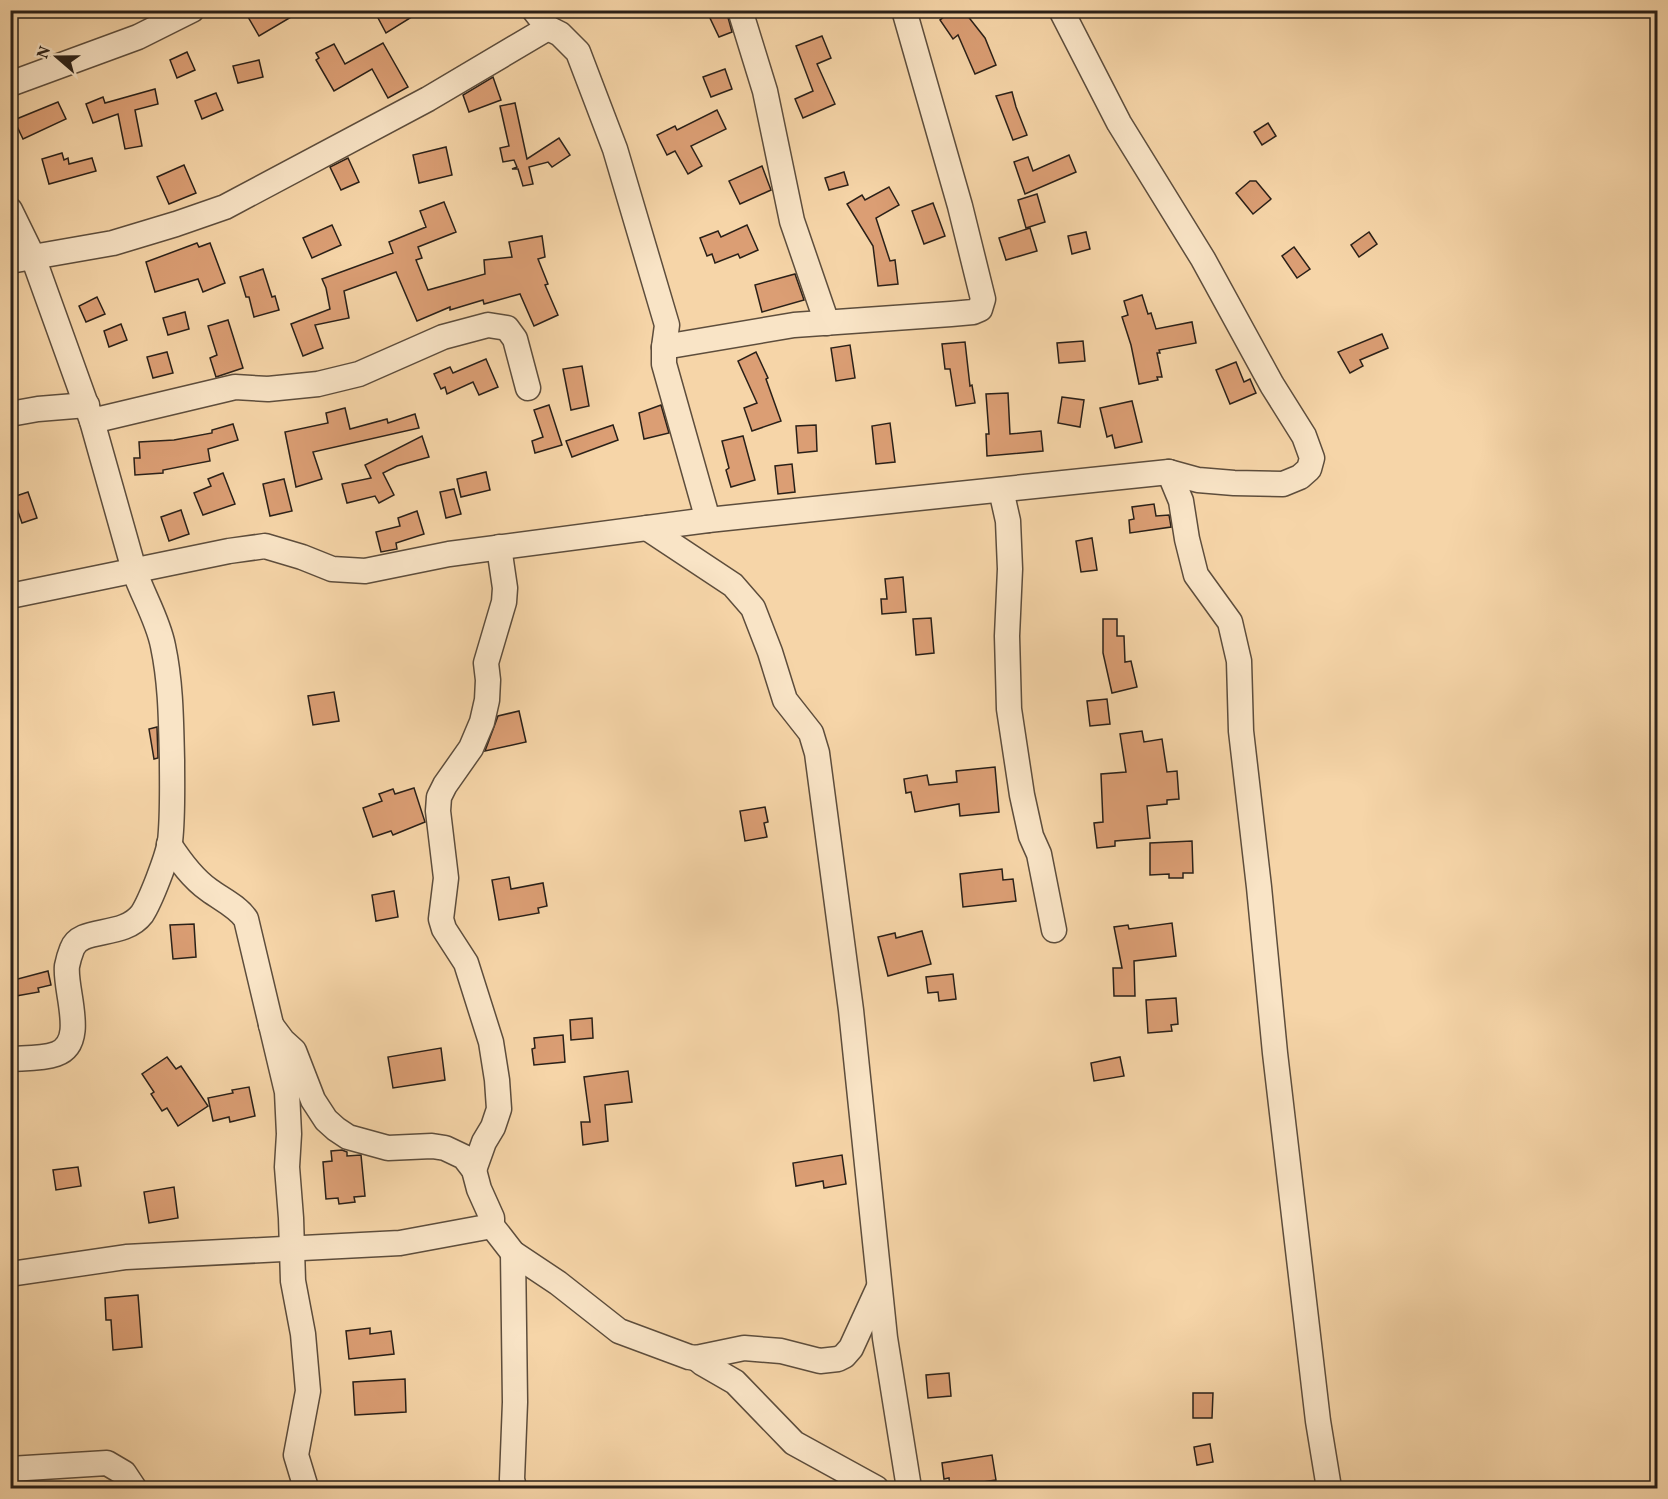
<svg xmlns="http://www.w3.org/2000/svg" width="1668" height="1499" font-family="Vollkorn,serif">
  <style>
    .building { fill: #db9e74; stroke: #2a2018; stroke-width: 1.5 }
    .lines { fill: none; stroke-linecap: round; stroke-linejoin: round }
    .minor-casing { stroke: #5d4d3c; stroke-width: 27 }
    .minor { stroke: #f9e4c6; stroke-width: 24 }
  </style>
  <rect width="100%" height="100%" fill="#f6d5a8"/>
  <filter id="stains"><feTurbulence type="fractalNoise" baseFrequency=".00333" numOctaves="4"/><feColorMatrix values="0 0 0 0 .2 0 0 0 0 .09 0 0 0 0 .02 0 0 0 .5 -.17"/></filter>
  <radialGradient id="worn" r=".72"><stop offset=".6" stop-color="#630" stop-opacity="0"/><stop offset="1" stop-color="#630" stop-opacity=".3"/></radialGradient>
  <!-- building -->
  <g class="building">
    <polygon points="244,10 303,10 259,36"/>
    <polygon points="387,10 423,10 386,33 377,16"/>
    <polygon points="721,10 726,10 732,32 719,37 709,16"/>
    <polygon points="953,10 963,10 985,38 996,65 975,74 958,35 953,39 940,20"/>
    <polygon points="822,36 831,58 817,64 835,104 803,118 795,99 813,91 796,46"/>
    <polygon points="383,43 408,87 388,98 372,69 334,91 316,60 319,58 316,53 334,44 345,64"/>
    <polygon points="187,52 195,70 177,78 170,60"/>
    <polygon points="259,60 263,77 238,83 233,66"/>
    <polygon points="725,69 732,89 711,97 703,77"/>
    <polygon points="493,77 501,100 469,112 463,95"/>
    <polygon points="155,89 158,104 135,110 142,146 125,149 118,114 93,123 86,104 103,97 105,103"/>
    <polygon points="1012,92 1016,107 1027,135 1013,140 996,96"/>
    <polygon points="216,93 223,110 202,119 195,101"/>
    <polygon points="58,102 66,119 23,139 14,120"/>
    <polygon points="515,103 527,159 559,138 570,155 552,167 548,162 529,167 533,184 523,186 518,169 512,169 517,167 514,160 503,162 500,148 509,146 500,106"/>
    <polygon points="717,110 726,129 691,146 702,166 688,174 675,151 667,155 657,135 675,126 677,130"/>
    <polygon points="1268,123 1276,136 1262,145 1254,132"/>
    <polygon points="446,147 452,175 419,183 413,155"/>
    <polygon points="62,153 64,160 68,158 69,164 92,158 96,171 49,184 42,159"/>
    <polygon points="1069,155 1076,172 1025,194 1014,162 1028,157 1033,171"/>
    <polygon points="348,158 359,182 341,190 330,167"/>
    <polygon points="184,165 196,193 169,204 157,177"/>
    <polygon points="762,166 771,190 740,204 729,181"/>
    <polygon points="844,172 848,185 829,190 825,178"/>
    <polygon points="1250,181 1256,181 1271,199 1253,214 1236,193"/>
    <polygon points="889,187 899,205 876,218 890,261 895,260 898,284 878,286 873,246 847,204 862,195 865,200"/>
    <polygon points="1037,194 1045,222 1026,228 1018,200"/>
    <polygon points="444,202 456,232 418,247 422,258 416,260 428,290 485,274 484,260 512,257 509,242 542,236 545,257 538,259 548,284 545,285 558,315 534,326 520,294 484,304 483,300 450,310 450,307 417,321 396,272 344,291 349,318 315,325 323,348 303,356 291,324 330,309 326,288 322,279 393,253 389,242 426,227 420,211"/>
    <polygon points="933,203 945,236 924,244 912,211"/>
    <polygon points="332,225 341,245 312,258 303,238"/>
    <polygon points="747,225 758,250 740,258 738,254 715,263 712,254 707,256 700,238 718,231 721,237"/>
    <polygon points="1030,228 1037,251 1006,260 999,238"/>
    <polygon points="1086,232 1090,249 1072,254 1068,236"/>
    <polygon points="1369,232 1377,244 1359,257 1351,245"/>
    <polygon points="197,243 199,247 210,243 225,283 203,292 198,279 155,292 146,262"/>
    <polygon points="1294,247 1310,269 1297,278 1282,256"/>
    <polygon points="263,269 272,297 275,296 279,310 254,317 249,297 246,297 240,277"/>
    <polygon points="795,274 804,300 762,312 755,285"/>
    <polygon points="1142,295 1148,314 1151,313 1156,329 1192,322 1196,343 1159,350 1160,353 1157,353 1162,377 1157,377 1158,380 1139,384 1131,345 1122,317 1128,315 1124,301"/>
    <polygon points="97,297 105,314 86,322 79,306"/>
    <polygon points="185,312 189,329 168,335 163,318"/>
    <polygon points="228,320 243,368 216,377 210,358 217,355 208,326"/>
    <polygon points="121,324 127,340 109,347 104,331"/>
    <polygon points="1382,334 1388,348 1360,360 1363,366 1350,373 1338,352"/>
    <polygon points="1083,341 1085,361 1059,363 1057,343"/>
    <polygon points="965,342 970,386 972,385 975,403 956,406 950,369 945,369 942,344"/>
    <polygon points="850,345 855,378 836,381 831,348"/>
    <polygon points="167,352 173,373 153,378 147,357"/>
    <polygon points="756,352 768,378 766,379 781,421 752,431 744,408 757,403 738,361"/>
    <polygon points="486,359 498,387 479,395 473,382 447,394 445,387 441,389 434,374 450,367 453,373"/>
    <polygon points="1236,362 1244,382 1250,379 1256,393 1230,404 1216,370"/>
    <polygon points="582,366 589,406 571,410 563,369"/>
    <polygon points="1008,393 1010,434 1041,431 1043,451 987,456 986,434 989,434 986,394"/>
    <polygon points="1062,397 1084,400 1080,427 1058,423"/>
    <polygon points="1132,401 1142,442 1115,448 1112,435 1107,437 1100,408"/>
    <polygon points="549,405 562,445 535,453 532,441 543,437 534,410"/>
    <polygon points="661,405 669,433 644,439 639,413"/>
    <polygon points="345,408 350,429 387,419 388,423 415,414 419,428 313,452 322,479 296,487 285,432 328,423 326,413"/>
    <polygon points="890,423 895,462 876,464 872,426"/>
    <polygon points="233,424 238,440 208,449 210,461 163,470 163,473 135,475 134,458 140,458 139,442 174,440 212,433 212,430"/>
    <polygon points="613,425 618,440 572,457 566,441"/>
    <polygon points="816,425 817,451 798,453 796,426"/>
    <polygon points="422,436 429,457 397,466 383,473 394,495 379,503 375,496 347,503 342,484 371,478 365,465"/>
    <polygon points="743,436 755,480 731,487 726,470 729,468 722,441"/>
    <polygon points="792,464 795,492 778,494 775,466"/>
    <polygon points="486,472 490,490 461,497 457,479"/>
    <polygon points="223,473 235,504 203,515 194,493 211,486 208,479"/>
    <polygon points="284,479 292,511 270,516 263,484"/>
    <polygon points="454,489 461,514 446,518 440,492"/>
    <polygon points="28,492 37,518 22,523 13,497"/>
    <polygon points="1154,504 1156,516 1169,515 1171,527 1130,533 1129,520 1134,519 1132,507"/>
    <polygon points="181,510 189,534 169,541 161,517"/>
    <polygon points="417,511 424,534 396,543 397,549 381,552 376,532 400,526 398,518"/>
    <polygon points="1092,538 1097,570 1081,572 1076,541"/>
    <polygon points="903,577 906,612 882,614 881,599 887,599 885,579"/>
    <polygon points="931,618 934,653 916,655 913,619"/>
    <polygon points="1103,619 1117,619 1117,636 1124,636 1125,662 1131,661 1137,687 1112,693 1103,653"/>
    <polygon points="334,692 339,721 313,725 308,696"/>
    <polygon points="1107,699 1110,724 1090,726 1087,701"/>
    <polygon points="519,711 526,742 485,751 498,716"/>
    <polygon points="157,727 158,758 154,759 149,729"/>
    <polygon points="1142,731 1144,742 1162,739 1167,772 1177,771 1179,799 1167,800 1167,804 1147,806 1150,838 1115,841 1115,846 1097,848 1094,823 1103,822 1101,774 1126,772 1120,734"/>
    <polygon points="995,767 999,812 960,816 959,804 915,812 911,792 906,793 904,779 927,775 929,785 957,782 956,771"/>
    <polygon points="414,788 425,822 393,835 391,831 373,837 363,808 382,801 379,794 393,789 395,794"/>
    <polygon points="765,807 768,822 764,823 767,837 745,841 740,811"/>
    <polygon points="1192,841 1193,873 1183,873 1183,878 1169,878 1169,874 1150,875 1150,843"/>
    <polygon points="1002,869 1003,880 1013,879 1016,901 963,907 960,874"/>
    <polygon points="509,877 511,889 543,883 547,906 538,908 539,913 499,920 492,880"/>
    <polygon points="394,891 398,917 376,921 372,895"/>
    <polygon points="1172,923 1176,956 1134,961 1135,996 1114,996 1113,968 1122,968 1114,927 1128,925 1129,929"/>
    <polygon points="194,924 196,957 173,959 170,925"/>
    <polygon points="922,931 931,964 888,976 878,937 895,933 896,938"/>
    <polygon points="48,971 51,985 38,988 39,992 10,997 10,981"/>
    <polygon points="953,974 956,999 939,1001 938,992 928,993 926,977"/>
    <polygon points="1176,998 1178,1024 1171,1025 1172,1031 1148,1033 1146,1000"/>
    <polygon points="592,1018 593,1038 571,1040 570,1020"/>
    <polygon points="563,1035 565,1062 534,1065 532,1049 535,1048 534,1038"/>
    <polygon points="441,1048 445,1080 393,1088 388,1057"/>
    <polygon points="167,1057 176,1069 181,1066 208,1106 178,1126 167,1108 162,1111 151,1094 154,1092 142,1074"/>
    <polygon points="1120,1057 1124,1076 1094,1081 1091,1063"/>
    <polygon points="628,1071 632,1102 605,1105 608,1141 583,1145 581,1122 590,1122 584,1077"/>
    <polygon points="249,1087 255,1116 230,1122 229,1117 213,1121 208,1098 233,1093 232,1090"/>
    <polygon points="342,1150 347,1152 347,1156 361,1155 365,1196 354,1197 355,1202 339,1204 338,1198 326,1199 323,1162 332,1161 331,1151"/>
    <polygon points="842,1155 846,1184 824,1188 823,1181 796,1186 793,1163"/>
    <polygon points="78,1167 81,1186 56,1190 53,1170"/>
    <polygon points="174,1187 178,1218 149,1223 144,1192"/>
    <polygon points="138,1295 142,1347 113,1350 111,1320 106,1320 105,1298"/>
    <polygon points="370,1328 370,1334 391,1331 394,1354 349,1359 346,1331"/>
    <polygon points="949,1373 951,1396 928,1398 926,1375"/>
    <polygon points="405,1379 406,1412 355,1415 353,1382"/>
    <polygon points="1193,1393 1213,1393 1212,1418 1193,1418"/>
    <polygon points="1210,1444 1213,1462 1197,1465 1194,1447"/>
    <polygon points="992,1455 996,1480 970,1484 970,1488 950,1488 949,1478 944,1479 942,1463"/>
  </g>
  <g class="lines">
    <defs>
      <g id="minor">
        <polyline points="534,10 548,28 560,34 578,52 615,149 667,325 664,347 664,364 708,520"/>
        <polyline points="740,10 765,91 792,221 827,323"/>
        <polyline points="10,84 138,37 192,10"/>
        <path d="M 10,210 L 33,257 L 92,421 L 134,570 C 143,596 158,620 163,646 C 171,684 171,721 172,760 C 172,787 173,815 170,842 C 167,858 151,900 142,914 C 123,939 80,926 72,949 C 70,954 68,961 67,966 C 64,990 88,1043 56,1054 C 42,1059 25,1058 10,1059"/>
        <polyline points="10,261 113,243 176,224 225,207 428,99 548,28"/>
        <polyline points="664,347 794,325 951,314 973,312 980,309 983,299 960,206 904,10"/>
        <polyline points="10,414 38,409 87,405"/>
        <polyline points="92,421 235,387 268,389 318,384 359,374 443,337 488,325 507,328 515,339 528,388"/>
        <polyline points="1169,472 1181,501 1187,539 1196,575 1230,622 1239,661 1241,731 1259,887 1275,1053 1318,1421 1329,1488"/>
        <polyline points="1001,490 1008,521 1010,569 1007,636 1009,709 1022,795 1031,836 1039,854 1054,930"/>
        <polyline points="647,528 733,585 753,608 770,652 785,700 811,733 817,753 851,1010 885,1338 909,1488"/>
        <polyline points="10,596 229,551 265,546 302,557 332,569 365,571 449,554 708,520 1169,472 1198,480 1234,483 1283,484 1300,477 1309,469 1312,458 1304,436 1272,385 1203,259 1119,123 1061,10"/>
        <path d="M 169,844 C 180,861 192,878 209,890 C 221,899 237,906 246,919 L 287,1092 L 289,1134 L 287,1167 L 291,1218 L 293,1281 L 303,1334 L 308,1391 L 296,1455 L 306,1488"/>
        <polyline points="271,1025 283,1041 294,1051 313,1100 326,1120 336,1129 348,1137 388,1148 432,1146 445,1148 464,1157 474,1170 479,1189 492,1218 492,1226 513,1253 558,1283 619,1331 689,1357 696,1358 744,1348 781,1351 820,1361 838,1359 844,1356 851,1348 879,1287"/>
        <polyline points="474,1170 484,1142 493,1127 499,1109 497,1080 491,1042 466,963 444,929 441,919 446,878 438,811 439,797 445,785 471,748 482,722 487,700 488,680 486,663 504,602 505,588 499,547"/>
        <polyline points="513,1253 515,1402 512,1479 514,1488"/>
        <polyline points="10,1274 126,1257 400,1243 492,1226"/>
        <polyline points="696,1358 702,1363 735,1382 794,1443 876,1488"/>
        <polyline points="10,1469 107,1463 124,1473 134,1488"/>
      </g>
    </defs>
    <!-- minor casing -->
    <use href="#minor" class="minor-casing"/>
    <!-- minor -->
    <use href="#minor" class="minor"/>
  </g>
  <!-- margin -->
  <rect width="1668" height="1499" fill="none" stroke="#f6d5a8" stroke-width="36"/>
  <rect x="12" y="12" width="1644" height="1475" fill="none" stroke="#2a2018" stroke-width="3"/>
  <rect x="18" y="18" width="1632" height="1463" fill="none" stroke="#2a2018" stroke-width="1.5"/>
  <!-- north arrow -->
  <g transform="translate(57 57) rotate(290)" stroke="#f9e4c6" stroke-width="4.5" paint-order="stroke">
  <path d="M0-4.5L10 22L0 15L-10 22Z" fill="#2a2018"/>
  <text y="-9" font-size="16" font-weight="bold" text-anchor="middle" fill="#2a2018">N</text>
  </g>
  <rect width="100%" height="100%" filter="url(#stains)"/>
  <rect width="100%" height="100%" fill="url(#worn)"/>
</svg>
